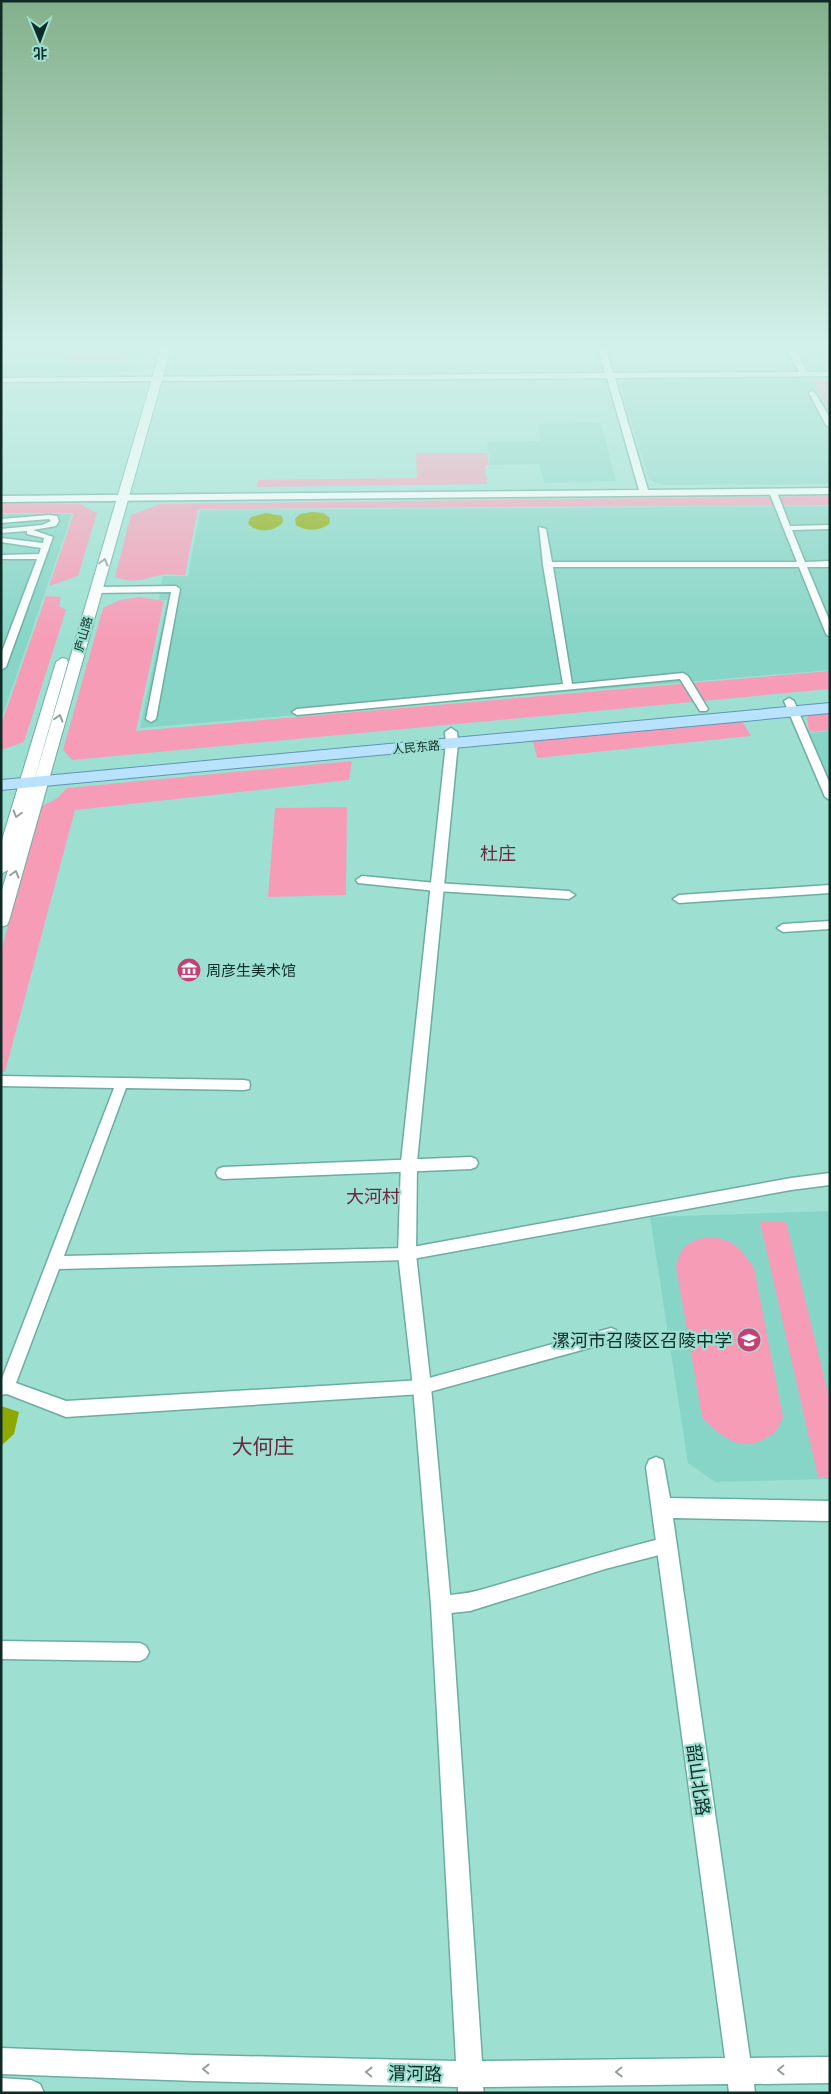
<svg xmlns="http://www.w3.org/2000/svg" width="831" height="2094" font-family="Ubuntu,'Noto Sans SC',sans-serif">
  <style>
    .built { fill: #87d5c6 }
    .green { fill: #f79cb7 }
    .water { fill: #8da900 }
    .lines { fill: none; stroke-linecap: round; stroke-linejoin: round }
    .minor-casing { stroke: #6bada0; stroke-width: 3 }
    .tertiary-casing { stroke: #6bada0; stroke-width: 3 }
    .secondary-casing { stroke: #6bada0; stroke-width: 2 }
    .primary-casing { stroke: #5f95b3; stroke-width: 2 }
    .minor { fill: #fff; fill-rule: evenodd }
    .tertiary { fill: #fff; fill-rule: evenodd }
    .secondary { fill: #fff; fill-rule: evenodd }
    .primary { fill: #b9e2ff; fill-rule: evenodd }
    .oneway { stroke: #93a09d }
    .labels { text-anchor: middle; dominant-baseline: central; stroke-width: 4.5; stroke-linejoin: round; paint-order: stroke }
    .far-street-label { font-size: 12px; fill: #0f2b26; stroke: #9de0d2 }
    .poi-label { font-size: 15px; fill: #0f2b26; stroke: #9de0d2; text-anchor: start }
    .quarter-label { font-size: 18px; fill: #6a273f; stroke: #9de0d2 }
    .near-poi-label { font-size: 18px; fill: #0f2b26; stroke: #9de0d2; text-anchor: end }
    .near-street-label { font-size: 18px; fill: #0f2b26; stroke: #9de0d2 }
    .near-quarter-label { font-size: 21px; fill: #6a273f; stroke: #9de0d2 }
  </style>
  <rect width="100%" height="100%" fill="#9de0d2"/>
  <!-- built -->
  <g class="built">
    <polygon points="1,348 141,348 134,367 114,374 1,375"/>
    <polygon points="795,348 830,348 830,371 817,371 805,367"/>
    <polygon points="810,378 830,415 830,484 663,485 649,480 619,383 633,379"/>
    <polygon points="601,423 616,481 544,483 539,464 490,465 487,442 541,441 538,424"/>
    <polygon points="830,506 830,670 140,728 167,600 159,600 163,576 188,576 200,510"/>
    <polygon points="1,514 72,514 1,720"/>
    <polygon points="830,731 830,785 809,733"/>
    <polygon points="830,1211 830,1479 715,1482 688,1463 650,1217"/>
  </g>
  <!-- green -->
  <g class="green">
    <polygon points="71,348 128,348 124,361 65,362"/>
    <polygon points="812,379 830,379 830,413"/>
    <polygon points="416,453 487,453 489,465 485,465 487,484 257,487 258,480 417,478"/>
    <path d="M 830,496 L 830,505 L 198,509 L 185,575 C 178,575 169,574 161,575 C 141,579 137,584 115,577 L 131,515 L 160,504 Z"/>
    <polygon points="1,503 80,504 97,513 78,576 49,586 74,513 1,513"/>
    <polygon points="46,596 61,597 59,606 66,610 24,742 1,750 1,725"/>
    <polygon points="139,597 164,601 136,731 830,671 830,689 72,760 63,750 103,608 120,600"/>
    <polygon points="830,713 830,730 809,732 807,718 809,715"/>
    <polygon points="742,721 751,736 537,758 533,741"/>
    <polygon points="352,761 349,780 75,810 5,1072 1,1072 1,951 42,806 56,799 67,788"/>
    <polygon points="347,807 346,895 268,897 275,808"/>
    <polygon points="760,1222 786,1222 830,1401 830,1477 818,1477"/>
    <path d="M 707,1237 C 732,1238 740,1247 754,1268 L 783,1417 C 781,1421 779,1427 776,1431 C 774,1434 769,1436 766,1438 C 742,1454 718,1435 702,1417 L 676,1266 C 682,1245 686,1243 707,1237 Z"/>
  </g>
  <!-- water -->
  <g class="water">
    <path d="M 312,512 L 323,513 L 330,518 L 329,524 C 320,531 306,532 296,525 L 295,519 L 300,514 Z"/>
    <path d="M 266,513 L 282,516 L 283,522 C 275,532 256,534 248,523 L 251,517 Z"/>
    <polygon points="1,1406 19,1412 14,1434 1,1446"/>
  </g>
  <g class="lines">
    <defs>
      <g id="minor">
        <polygon points="812,391 815,393 830,418 830,427 826,425 809,393"/>
        <polygon points="770,490 777,492 790,526 830,525 830,529 792,530 805,562 830,561 830,567 807,567 830,622 830,637 826,634 799,567 553,567 572,684 683,673 688,676 708,709 706,711 700,711 680,679 297,715 292,712 297,709 563,684 543,565 539,527 546,529 552,562 797,562 769,492"/>
        <polygon points="49,515 57,516 59,521 56,526 33,530 53,537 6,667 1,670 1,654 37,559 1,559 1,555 39,554 41,548 1,542 1,538 43,543 44,538 27,534 27,531 1,533 1,529 42,525 51,521 49,519 1,523 1,519"/>
        <polygon points="176,586 180,589 156,719 151,722 146,719 171,592 95,593 91,590 95,587"/>
        <polygon points="789,698 794,701 830,784 830,800 825,797 784,701"/>
        <polygon points="362,876 436,883 569,891 575,895 569,899 436,891 358,883 356,880"/>
        <polygon points="830,885 830,893 679,903 673,899 679,895"/>
        <polygon points="830,921 830,929 783,932 777,928 783,924"/>
        <polygon points="1,1076 244,1080 249,1081 250,1085 249,1089 244,1090 126,1088 64,1256 407,1248 791,1178 830,1173 830,1185 791,1190 407,1260 59,1269 16,1383 66,1401 422,1380 611,1328 616,1330 618,1335 616,1340 611,1342 422,1394 66,1417 7,1394 1,1395 1,1381 114,1088 1,1086"/>
        <polygon points="471,1157 476,1159 478,1163 476,1167 471,1169 223,1179 218,1177 216,1173 218,1169 223,1167"/>
        <path d="M 667,1537 L 673,1539 L 675,1545 L 673,1551 L 667,1553 L 605,1569 L 470,1611 L 441,1614 L 435,1611 L 432,1605 L 435,1599 C 449,1593 465,1595 480,1590 C 542,1572 604,1553 667,1537 Z"/>
        <polygon points="1,1641 140,1643 146,1646 149,1652 146,1658 140,1661 1,1659"/>
      </g>
      <g id="tertiary">
        <polygon points="598,348 606,348 613,373 799,372 786,348 794,348 807,372 830,372 830,376 615,378 648,490 830,488 830,494 1,502 1,496 639,490 607,378 1,382 1,378 605,373"/>
        <polygon points="451,728 457,732 458,743 417,1162 416,1254 431,1387 451,1605 482,2061 725,2058 646,1467 649,1460 656,1457 663,1460 670,1498 830,1501 830,1521 673,1518 750,2058 830,2057 830,2083 754,2084 755,2093 729,2093 728,2084 483,2087 484,2093 458,2093 458,2087 195,2081 1,2074 1,2048 195,2055 456,2061 431,1605 413,1387 398,1254 401,1162 446,743 445,732"/>
        <polygon points="1,2078 31,2080 40,2084 44,2093 1,2093"/>
      </g>
      <polygon id="secondary" points="161,348 171,348 9,921 7,925 1,927 1,893 8,870 1,874 1,843 56,662 62,658 67,659 68,662 30,795"/>
      <polygon id="primary" points="830,703 830,713 1,790 1,780"/>
    </defs>
    <!-- minor casing -->
    <use href="#minor" class="minor-casing"/>
    <!-- tertiary casing -->
    <use href="#tertiary" class="tertiary-casing"/>
    <!-- secondary casing -->
    <use href="#secondary" class="secondary-casing"/>
    <!-- primary casing -->
    <use href="#primary" class="primary-casing"/>
    <!-- minor -->
    <use href="#minor" class="minor"/>
    <!-- tertiary -->
    <use href="#tertiary" class="tertiary"/>
    <!-- secondary -->
    <use href="#secondary" class="secondary"/>
    <!-- primary -->
    <use href="#primary" class="primary"/>
  </g>
  <!-- one-way arrows -->
  <defs><path id="oneway-chevron" d="M-2-3.5L2.5 0L-2 3.5" fill="none" stroke-width="1.6" stroke-linecap="round" stroke-linejoin="round" transform="scale(1.25)"/></defs>
  <g class="oneway">
    <use href="#oneway-chevron" transform="translate(104 562) rotate(-74)"/>
    <use href="#oneway-chevron" transform="translate(59 718) rotate(-74)"/>
    <use href="#oneway-chevron" transform="translate(17 814) rotate(106)"/>
    <use href="#oneway-chevron" transform="translate(15 874) rotate(-74)"/>
    <use href="#oneway-chevron" transform="translate(206 2069) rotate(-179)"/>
    <use href="#oneway-chevron" transform="translate(781 2070) rotate(179)"/>
    <use href="#oneway-chevron" transform="translate(369 2072) rotate(-179)"/>
    <use href="#oneway-chevron" transform="translate(619 2072) rotate(179)"/>
  </g>
  <!-- sky -->
  <linearGradient id="sky" x2="0" y2="1"><stop stop-color="#83b08b"/><stop offset="0.54" stop-color="#d3f1eb"/><stop offset="1" stop-color="#d3f1eb" stop-opacity="0"/></linearGradient>
  <rect width="831" height="641" fill="url(#sky)"/>
  <!-- icons -->
  <defs>
    <symbol id="museum-disc" viewBox="-11 -11 22 22"><circle r="9.5" fill="#c93e74" stroke="#9de0d2"/><path d="M0-6L6-3V-2H-6V-3ZM-5-1h2V3h-2ZM-1-1h2V3h-2ZM3-1h2V3H3ZM-6 4H6V6H-6Z" fill="#fff"/></symbol>
    <symbol id="school-disc" viewBox="-11 -11 22 22"><circle r="9.5" fill="#c93e74" stroke="#9de0d2"/><path d="M0-5L7-2L0 1L-7-2ZM-4 1L0 2.5L4 1V4Q0 6-4 4Z" fill="#fff"/></symbol>
  </defs>
  <g fill-rule="evenodd">
    <use href="#museum-disc" x="175" y="956" width="28" height="28"/>
    <use href="#school-disc" x="735" y="1326" width="28" height="28"/>
  </g>
  <g class="labels">
    <!-- far-street labels -->
    <g class="far-street-label">
      <text transform="translate(83 634) rotate(-74)">庐山路</text>
      <text transform="translate(416 747) rotate(-5)">人民东路</text>
    </g>
    <!-- poi labels -->
    <g class="poi-label">
      <text x="206" y="970">周彦生美术馆</text>
    </g>
    <!-- quarter labels -->
    <g class="quarter-label">
      <text x="498" y="853">杜庄</text>
      <text x="373" y="1196">大河村</text>
    </g>
    <!-- near-poi labels -->
    <g class="near-poi-label">
      <text x="732" y="1340">漯河市召陵区召陵中学</text>
    </g>
    <!-- near-street labels -->
    <g class="near-street-label">
      <text transform="translate(699 1780) rotate(82)">韶山北路</text>
      <text transform="translate(415 2073) rotate(1)">渭河路</text>
    </g>
    <!-- near-quarter labels -->
    <g class="near-quarter-label">
      <text x="263" y="1446">大何庄</text>
    </g>
  </g>
  <!-- border -->
  <rect width="831" height="2094" fill="none" stroke="#0f2b26" stroke-width="5"/>
  <!-- north arrow -->
  <g transform="translate(40 40) rotate(179)" stroke="#9de0d2" stroke-width="4" paint-order="stroke">
  <path d="M0-4L9 19L0 12L-9 19Z" fill="#0f2b26"/>
  <text y="-8" font-size="14" font-weight="bold" text-anchor="middle" fill="#0f2b26">北</text>
  </g>
</svg>
